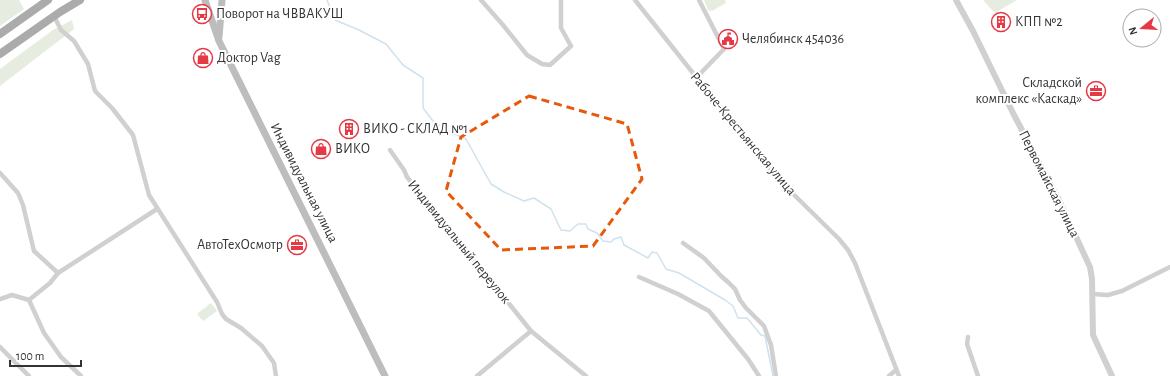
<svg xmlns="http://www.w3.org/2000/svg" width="1170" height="376" font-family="'Alegreya Sans',sans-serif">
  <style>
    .green { fill: #e6ecdf }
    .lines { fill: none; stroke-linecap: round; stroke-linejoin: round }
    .stream { stroke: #cfe2ee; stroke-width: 1.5 }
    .minor { stroke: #d0d0d0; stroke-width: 4.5 }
    .tertiary { stroke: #d0d0d0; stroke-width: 6 }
    .secondary { stroke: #bdbdbd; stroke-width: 7 }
    .primary { stroke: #ababab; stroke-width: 8 }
    .marked { fill: none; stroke: #e8590c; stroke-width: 3; stroke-dasharray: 8 5; stroke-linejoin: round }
    .labels { text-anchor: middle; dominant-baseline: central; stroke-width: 4; stroke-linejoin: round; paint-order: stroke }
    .poi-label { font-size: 14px; fill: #333; stroke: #fff; text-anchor: start }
    .street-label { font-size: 14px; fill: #333; stroke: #fff }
  </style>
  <rect width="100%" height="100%" fill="#fff"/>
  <!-- green -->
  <g class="green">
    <polygon points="0,0 19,0 24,9 0,26"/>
    <polygon points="704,0 725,0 726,3 712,11 708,10"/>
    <polygon points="983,0 1017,0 995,13"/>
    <polygon points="72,20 74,29 0,86 0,69 53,30"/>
    <polygon points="211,303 217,311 203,321 197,314"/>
  </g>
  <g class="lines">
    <!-- stream -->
    <polyline class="stream" points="327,0 335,20 359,30 386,44 403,65 423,78 423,108 433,121 448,131 466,139 491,184 504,192 524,201 534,198 551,209 561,230 570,231 578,224 586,224 588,229 597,233 603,241 611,242 614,239 621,237 624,245 648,258 652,252 657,253 666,269 679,273 725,300 733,306 738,318 747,318 761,335 765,336 773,376"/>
    <!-- minor -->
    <g class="minor">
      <polyline points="481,0 503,25 527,55 542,64 550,65 571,46 561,28 561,0"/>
      <polyline points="635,0 766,165 778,179 839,239 848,250 855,263 899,376"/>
      <polyline points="54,16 61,30 74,41 88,64 95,91 112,108 133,135 149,195 217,302 222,314 226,319 241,328 262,346 274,363 276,376"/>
      <polyline points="696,78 724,49 699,0"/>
      <polyline points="390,150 404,170 407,177 531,331 586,376"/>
      <polyline points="0,173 18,193 23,205 34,251 58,273"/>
      <polyline points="683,243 704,258 721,276 729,283 735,289 740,300 746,308 764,326 771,345 776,376"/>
      <polyline points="639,277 678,294 709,311 748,359 759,376"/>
      <polyline points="1092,294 1108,295 1122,291 1170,267"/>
      <polyline points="0,299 12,295 29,300 50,283 58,273 157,209"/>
      <polyline points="29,300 44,333 61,357 81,376"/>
      <polyline points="968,337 967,344 978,376"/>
      <polyline points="0,347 29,376"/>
      <polyline points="477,376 531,331"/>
      <polyline points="889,376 896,370"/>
    </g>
    <!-- tertiary -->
    <polyline class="tertiary" points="956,0 973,31 1014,115 1059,200 1090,267 1092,279 1093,335 1112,376"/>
    <!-- secondary -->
    <g class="secondary">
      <polyline points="205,0 219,41 385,376"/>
      <polyline points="219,37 222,0"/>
    </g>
    <!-- primary -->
    <g class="primary">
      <polyline points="0,34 48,0"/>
      <polyline points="0,54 60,12 80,0"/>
    </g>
  </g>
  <!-- marked area -->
  <path class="marked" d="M 529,96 L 627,124 L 642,179 L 593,246 L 501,250 L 446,191 L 461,137 Z"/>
  <!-- icons -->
  <defs>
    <symbol id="bus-ring" viewBox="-11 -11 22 22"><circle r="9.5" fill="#fff" stroke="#e63946" stroke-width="1.5"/><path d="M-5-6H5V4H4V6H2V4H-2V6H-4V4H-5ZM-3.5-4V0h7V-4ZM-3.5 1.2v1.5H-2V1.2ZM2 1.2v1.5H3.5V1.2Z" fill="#e63946"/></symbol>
    <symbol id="building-ring" viewBox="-11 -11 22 22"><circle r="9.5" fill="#fff" stroke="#e63946" stroke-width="1.5"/><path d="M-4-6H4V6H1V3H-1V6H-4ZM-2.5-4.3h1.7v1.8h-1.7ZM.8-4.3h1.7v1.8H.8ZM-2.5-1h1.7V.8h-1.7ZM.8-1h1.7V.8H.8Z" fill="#e63946"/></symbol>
    <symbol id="civic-ring" viewBox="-11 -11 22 22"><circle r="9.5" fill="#fff" stroke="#e63946" stroke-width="1.5"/><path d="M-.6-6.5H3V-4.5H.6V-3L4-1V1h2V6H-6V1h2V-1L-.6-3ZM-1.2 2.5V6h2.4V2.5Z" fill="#e63946"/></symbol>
    <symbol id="shop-ring" viewBox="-11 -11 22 22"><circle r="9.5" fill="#fff" stroke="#e63946" stroke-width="1.5"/><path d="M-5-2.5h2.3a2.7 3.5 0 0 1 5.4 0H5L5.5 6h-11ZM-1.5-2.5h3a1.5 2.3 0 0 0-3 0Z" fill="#e63946"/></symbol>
    <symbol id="office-ring" viewBox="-11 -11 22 22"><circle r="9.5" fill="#fff" stroke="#e63946" stroke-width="1.5"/><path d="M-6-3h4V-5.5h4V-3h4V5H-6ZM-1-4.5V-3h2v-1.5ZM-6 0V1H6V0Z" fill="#e63946"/></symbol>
  </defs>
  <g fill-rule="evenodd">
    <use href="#bus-ring" x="191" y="3" width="22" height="22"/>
    <use href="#building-ring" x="990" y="11" width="22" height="22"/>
    <use href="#civic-ring" x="717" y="28" width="22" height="22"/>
    <use href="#shop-ring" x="192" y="47" width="22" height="22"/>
    <use href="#office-ring" x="1085" y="80" width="22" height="22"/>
    <use href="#building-ring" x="338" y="118" width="22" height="22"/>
    <use href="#shop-ring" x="310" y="138" width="22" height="22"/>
    <use href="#office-ring" x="286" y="234" width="22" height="22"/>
  </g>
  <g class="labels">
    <!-- poi labels -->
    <g class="poi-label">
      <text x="216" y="14">Поворот на ЧВВАКУШ</text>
      <text x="1015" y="22">КПП №2</text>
      <text x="742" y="39">Челябинск 454036</text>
      <text x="217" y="58">Доктор Vag</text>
      <text x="1082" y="83" text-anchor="end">Складской<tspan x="1082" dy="16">комплекс «Каскад»</tspan></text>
      <text x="363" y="129">ВИКО - СКЛАД №1</text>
      <text x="335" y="149">ВИКО</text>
      <text x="283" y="245" text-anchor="end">АвтоТехОсмотр</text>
    </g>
    <!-- street labels -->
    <g class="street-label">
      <text transform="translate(743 134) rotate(50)">Рабоче-Крестьянская улица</text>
      <text transform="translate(304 183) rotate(63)">Индивидуальная улица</text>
      <text transform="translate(1049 184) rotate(63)">Первомайская улица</text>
      <text transform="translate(459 242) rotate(51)">Индивидуальный переулок</text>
    </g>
  </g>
  <!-- north arrow -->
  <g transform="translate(1142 28) rotate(252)"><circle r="19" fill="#ffffff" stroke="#adadad"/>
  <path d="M0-3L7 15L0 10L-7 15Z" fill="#e63946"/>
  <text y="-6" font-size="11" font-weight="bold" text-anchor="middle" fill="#333333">N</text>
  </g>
  <!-- scale -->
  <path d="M10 360v6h71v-6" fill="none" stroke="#333333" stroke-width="2"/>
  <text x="16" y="360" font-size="12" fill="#333333" stroke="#ffffff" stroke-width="3" paint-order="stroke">100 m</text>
</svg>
